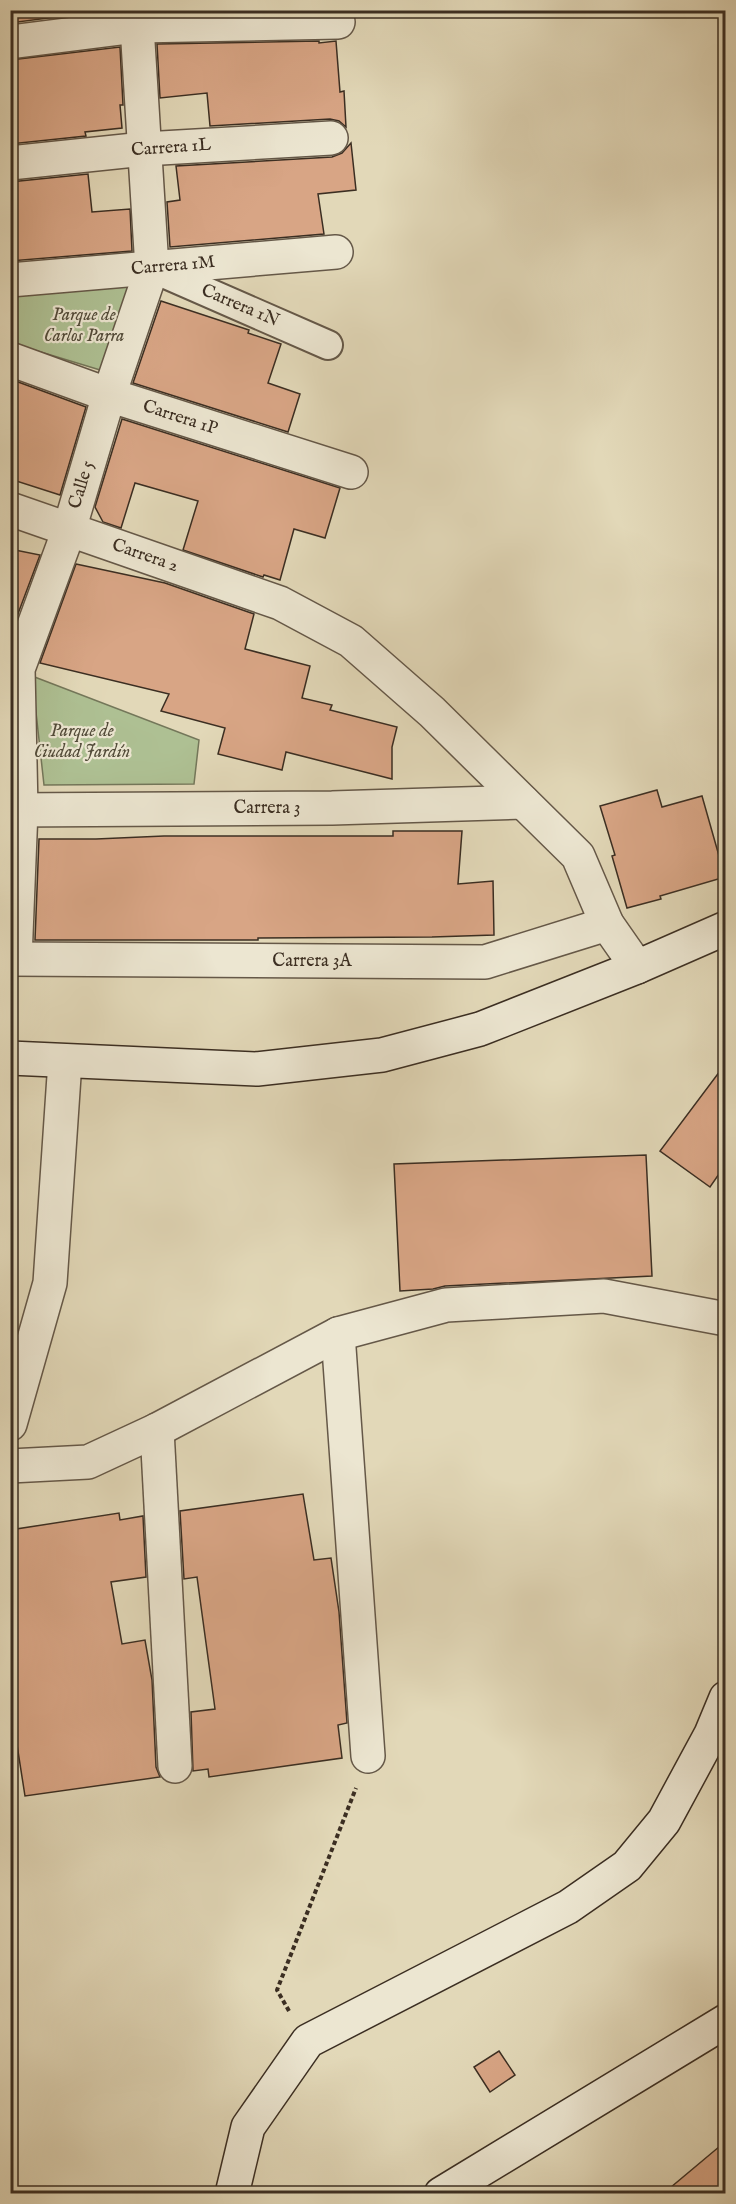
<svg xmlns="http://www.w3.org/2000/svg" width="736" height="2204" font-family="'IM FELL English',serif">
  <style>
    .green { fill: #aec093; stroke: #74775a; stroke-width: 1.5 }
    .building { fill: #d8a585; stroke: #3b2e22; stroke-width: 1.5 }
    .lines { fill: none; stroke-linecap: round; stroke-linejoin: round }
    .pedestrian-casing { stroke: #655848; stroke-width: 32 }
    .minor-casing { stroke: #655848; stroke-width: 36 }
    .secondary-casing { stroke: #3b2e22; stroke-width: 36 }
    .path { stroke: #3b2e22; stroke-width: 4; stroke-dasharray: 4.5 3; stroke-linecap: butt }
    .pedestrian { stroke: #ece6d1; stroke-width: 28 }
    .minor { stroke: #ece6d1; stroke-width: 33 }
    .secondary { stroke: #ece6d1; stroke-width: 33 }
    .labels { text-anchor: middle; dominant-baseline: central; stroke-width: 4.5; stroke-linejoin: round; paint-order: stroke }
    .street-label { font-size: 18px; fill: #3b2e22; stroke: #ece6d1 }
    .park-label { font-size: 18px; font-style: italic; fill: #524b39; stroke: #ece6d1 }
  </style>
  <rect width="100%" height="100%" fill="#e2d8b8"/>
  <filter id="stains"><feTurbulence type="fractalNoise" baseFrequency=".00333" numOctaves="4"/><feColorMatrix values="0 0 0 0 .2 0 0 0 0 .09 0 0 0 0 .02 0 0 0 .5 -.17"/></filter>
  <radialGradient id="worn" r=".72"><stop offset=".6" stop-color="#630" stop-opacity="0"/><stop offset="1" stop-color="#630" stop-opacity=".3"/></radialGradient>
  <!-- green -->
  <g class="green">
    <polygon points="136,280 110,373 11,343 10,296"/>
    <polygon points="32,676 199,740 194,784 44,785"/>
  </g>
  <!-- building -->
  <g class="building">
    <polygon points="10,10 110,10 10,23"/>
    <polygon points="319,41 319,43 336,41 340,92 344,91 346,127 339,121 330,119 210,126 207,93 160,98 157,44"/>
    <polygon points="120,47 123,105 120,105 122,128 85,132 86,136 10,144 10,60"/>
    <polygon points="351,143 356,190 318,194 324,234 170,247 167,202 180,200 176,166 332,157 342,153"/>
    <polygon points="88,174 92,212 130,209 132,251 10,261 10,182"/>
    <polygon points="161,301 249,330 248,333 281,344 268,383 300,394 288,432 133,383"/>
    <polygon points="10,379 86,407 60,495 10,479"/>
    <polygon points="122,419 340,488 325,538 294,529 280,580 264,575 263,577 183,550 198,501 135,483 121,528 103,522 95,507"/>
    <polygon points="10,549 40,555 10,635"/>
    <polygon points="76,564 165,583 254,614 245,649 310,666 302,698 332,705 330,710 397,727 392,747 392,779 286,752 282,770 218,754 225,728 161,711 169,694 40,663"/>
    <polygon points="657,790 662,807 702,796 725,877 660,896 661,899 627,908 612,856 615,855 600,806"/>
    <polygon points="393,831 462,831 458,884 493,881 494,935 432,937 258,938 258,940 35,940 39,839 96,839 164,836 393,836"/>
    <polygon points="726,1063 726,1164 710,1187 660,1151"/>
    <polygon points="646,1155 652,1276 445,1286 433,1289 400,1291 394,1164"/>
    <polygon points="303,1494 314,1560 331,1558 339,1612 347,1723 338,1725 342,1758 209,1777 208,1769 193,1771 191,1712 215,1709 197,1577 184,1579 180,1511"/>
    <polygon points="119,1513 120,1520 143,1516 146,1577 111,1582 122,1644 145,1640 152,1680 156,1767 160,1777 25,1796 15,1732 10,1732 10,1530"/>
    <polygon points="499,2051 515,2075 490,2092 474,2067"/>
    <polygon points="726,2141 726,2193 664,2193"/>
  </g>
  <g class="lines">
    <defs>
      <polyline id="pedestrian" points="152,268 328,345"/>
      <g id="minor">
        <polyline points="10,42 137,26 338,22"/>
        <polyline points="10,163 144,149 331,138"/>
        <polyline points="10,280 336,252"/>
        <polyline points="10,359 109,395 351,472"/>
        <polyline points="10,509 280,603 351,641 432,712 578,856 607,924 637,967"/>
        <polyline points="10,810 332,808 523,802"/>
        <polyline points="10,959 485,962 607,924"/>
        <polyline points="15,959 21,810 18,669 69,530 109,395 152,268 136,10"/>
        <polyline points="338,1334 368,1756"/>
        <polyline points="10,1424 50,1283 65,1061"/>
        <polyline points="157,1430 175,1766"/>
        <polyline points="10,1466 88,1462 157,1430 338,1334 446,1305 604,1296 726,1319"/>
      </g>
      <g id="secondary">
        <polyline points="10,1058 257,1069 382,1055 480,1029 637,967 726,928"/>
        <polyline points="232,2194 248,2127 308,2041 568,1907 627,1866 664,1821 711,1734 726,1698"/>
        <polyline points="441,2194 726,2021"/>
      </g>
    </defs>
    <!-- pedestrian casing -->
    <use href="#pedestrian" class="pedestrian-casing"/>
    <!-- minor casing -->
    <use href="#minor" class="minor-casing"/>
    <!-- secondary casing -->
    <use href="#secondary" class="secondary-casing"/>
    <!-- path -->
    <polyline class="path" points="289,2011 277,1990 356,1788"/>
    <!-- pedestrian -->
    <use href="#pedestrian" class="pedestrian"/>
    <!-- minor -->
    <use href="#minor" class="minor"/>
    <!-- secondary -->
    <use href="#secondary" class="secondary"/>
  </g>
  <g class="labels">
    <!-- street labels -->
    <g class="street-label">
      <text transform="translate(171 148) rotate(-4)">Carrera 1L</text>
      <text transform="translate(173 266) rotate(-5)">Carrera 1M</text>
      <text transform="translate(240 306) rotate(23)">Carrera 1N</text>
      <text transform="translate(180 418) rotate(18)">Carrera 1P</text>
      <text transform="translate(82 485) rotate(-73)">Calle 5</text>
      <text transform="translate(145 556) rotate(19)">Carrera 2</text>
      <text x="267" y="808">Carrera 3</text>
      <text x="312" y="961">Carrera 3A</text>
    </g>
    <!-- park labels -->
    <g class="park-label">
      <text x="84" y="315">Parque de<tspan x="84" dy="21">Carlos Parra</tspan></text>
      <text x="82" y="731">Parque de<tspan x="82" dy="21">Ciudad Jardín</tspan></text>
    </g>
  </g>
  <!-- margin -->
  <rect width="736" height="2204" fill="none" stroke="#e2d8b8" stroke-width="36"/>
  <rect x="12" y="12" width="712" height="2180" fill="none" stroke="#3b2e22" stroke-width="3"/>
  <rect x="18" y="18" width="700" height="2168" fill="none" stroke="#3b2e22" stroke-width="1.5"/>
  <rect width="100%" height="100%" filter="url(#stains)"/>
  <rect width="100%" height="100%" fill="url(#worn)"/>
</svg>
